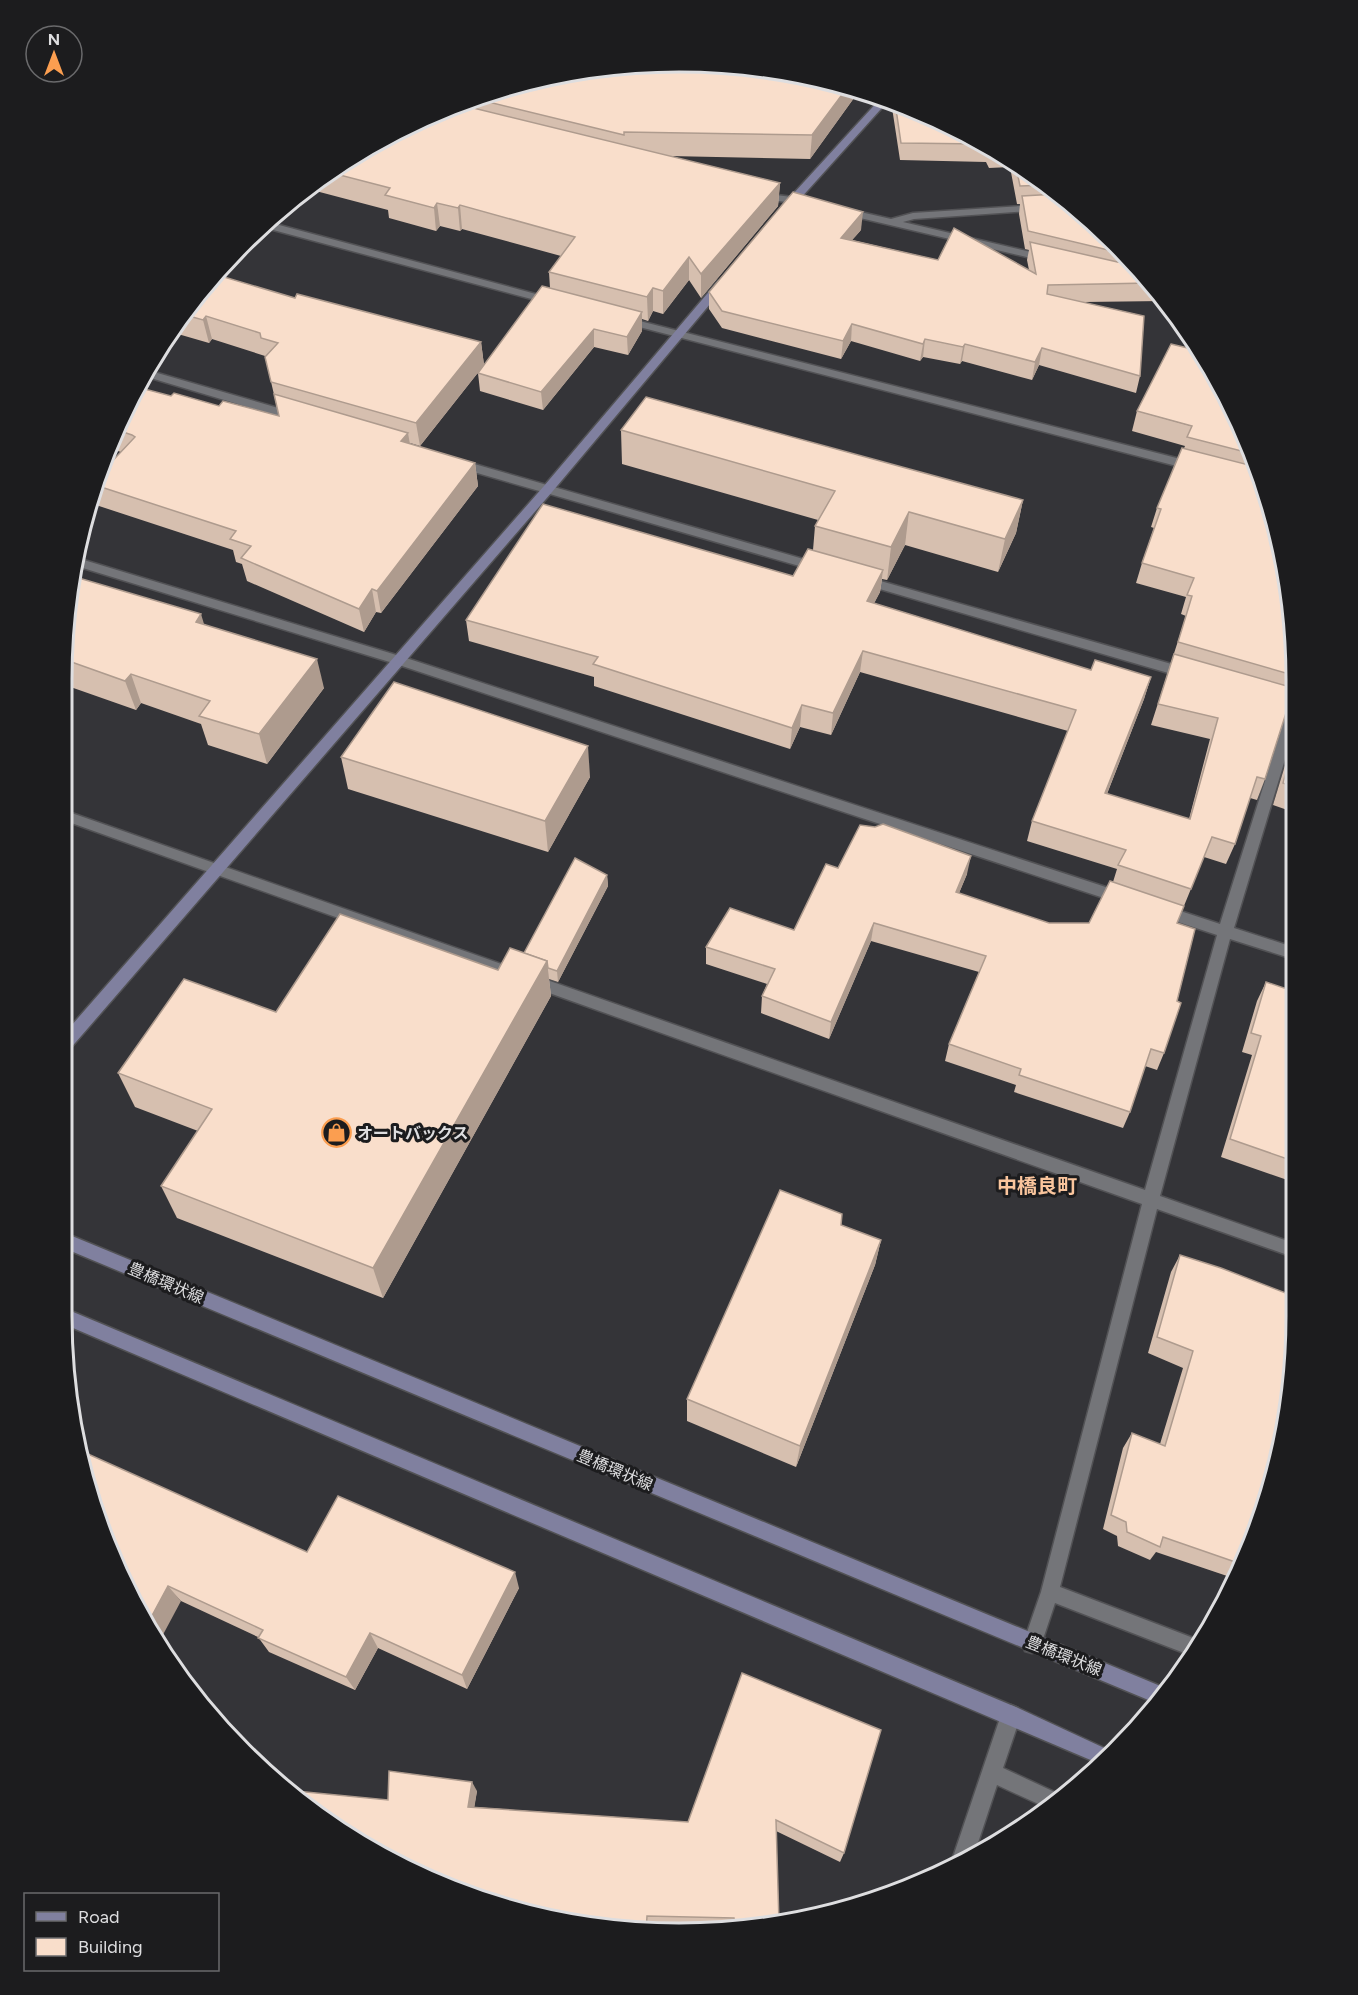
<svg xmlns="http://www.w3.org/2000/svg" width="1358" height="1995" font-family="Figtree,'Noto Sans JP',sans-serif">
  <style>
    .lines { fill: none; stroke-linecap: round; stroke-linejoin: round }
    .street-casing { stroke: #525255; stroke-width: 3 }
    .secondary-casing { stroke: #525255; stroke-width: 3 }
    .street { fill: #747579; fill-rule: evenodd }
    .secondary { fill: #80809f; fill-rule: evenodd }
    .wall { fill: #d6bfaf }
    .shaded-wall { fill: #ae9b8e }
    .building { fill: #f9decb; stroke: #ae9b8e; stroke-width: 1.5 }
    .labels { text-anchor: middle; dominant-baseline: central; stroke-width: 6; stroke-linejoin: round; paint-order: stroke }
    .poi-label { font-size: 16px; font-weight: bold; fill: #dedee0; stroke: #1c1c1e; text-anchor: start }
    .street-label { font-size: 16px; fill: #dedee0; stroke: #1c1c1e }
    .quarter-label { font-size: 20px; font-weight: bold; fill: #fac59d; stroke: #1c1c1e }
    .rim { fill: none; stroke: #dedee0; stroke-width: 3 }
  </style>
  <rect width="100%" height="100%" fill="#343438"/>
  <g class="lines">
    <defs>
      <g id="street">
        <polygon points="761,193 808,199 813,202 808,205 757,198 757,194"/>
        <polygon points="1068,203 1074,208 914,219 903,222 1052,257 1053,259 1048,262 843,214 838,211 843,208 891,219 913,213"/>
        <polygon points="268,222 558,300 560,302 554,305 262,227"/>
        <polygon points="624,317 1196,463 1202,467 1196,471 620,322 618,320"/>
        <polygon points="147,370 299,414 301,417 295,421 144,376"/>
        <polygon points="457,459 824,565 826,568 820,572 453,466 451,463"/>
        <polygon points="74,557 403,657 1127,894 1129,898 1127,902 1122,904 393,663 73,565"/>
        <polygon points="863,576 1189,669 1196,674 1189,679 859,583 857,580 859,577"/>
        <polygon points="1270,693 1296,698 1296,723 1234,928 1296,948 1296,960 1230,939 1160,1196 1296,1244 1296,1258 1157,1209 1060,1587 1201,1641 1192,1656 1055,1603 1039,1651 1032,1653 1025,1651 1023,1644 1041,1592 1142,1204 63,820 63,810 1145,1190 1217,935 1157,915 1155,911 1157,907 1162,905 1220,924 1288,708 1265,701 1263,698"/>
        <polygon points="1011,1705 1018,1708 1021,1715 1003,1768 1061,1795 1045,1807 997,1785 973,1858 953,1867 951,1863 1001,1715 1004,1708"/>
      </g>
      <g id="secondary">
        <polygon points="881,98 889,100 790,210 782,210 782,206"/>
        <polygon points="722,280 727,283 726,285 552,492 69,1050 64,1051 64,1034 544,486 718,281"/>
        <polygon points="66,1234 72,1236 1170,1690 1158,1704 66,1249"/>
        <polygon points="66,1309 1018,1708 1115,1753 1100,1764 66,1325"/>
      </g>
    </defs>
    <!-- street casing -->
    <use href="#street" class="street-casing"/>
    <!-- secondary casing -->
    <use href="#secondary" class="secondary-casing"/>
    <!-- street -->
    <use href="#street" class="street"/>
    <!-- secondary -->
    <use href="#secondary" class="secondary"/>
  </g>
  <!-- wall -->
  <g class="wall">
    <polygon points="558,73 799,73 859,91 810,159 669,156 780,183 778,206 701,298 689,280 663,314 653,311 648,321 642,319 642,331 628,355 594,347 543,410 480,391 478,373 550,288 549,272 561,256 462,229 460,231 440,226 436,231 389,218 388,210 312,190 308,195 302,193 336,166 442,109"/>
    <polygon points="891,101 915,108 1022,165 1115,242 1163,301 1084,302 1140,376 1136,393 1039,365 1032,380 962,361 960,364 923,357 920,361 851,341 841,359 722,328 709,309 709,292 861,230 852,240 938,260 1029,270 1027,260 1029,250 1025,249 1019,214 1020,204 1017,204 1010,167 989,168 986,162 900,160"/>
    <polygon points="295,298 481,342 484,365 420,446 410,443 410,444 475,463 478,486 381,613 376,612 364,632 247,581 242,564 236,562 233,550 99,506 95,494 103,471 121,452 111,449 125,406 171,396 219,406 279,416 265,356 212,339 209,343 171,332 189,303"/>
    <polygon points="1137,411 1249,442 1285,558 1296,679 1265,779 1257,800 1250,798 1235,844 1226,864 1204,857 1177,923 1164,1053 1157,1070 1145,1066 1130,1112 1123,1128 1014,1092 1016,1085 945,1061 949,1044 979,972 871,941 829,1039 761,1013 762,996 767,984 706,964 706,947 794,930 838,868 967,874 959,893 1049,923 1089,923 1113,882 1117,869 1027,841 1032,821 1068,731 860,672 831,735 800,727 790,749 594,686 594,677 469,641 466,620 793,576 813,550 815,526 818,520 622,464 621,430 1023,500 1016,533 998,572 905,545 887,580 882,579 880,592 874,603 1091,670 1151,677 1144,699 1107,794 1189,819 1210,739 1151,725 1186,616 1181,614 1186,597 1136,583 1142,563 1154,528 1151,527 1157,508 1185,446 1132,431"/>
    <polygon points="73,567 82,579 204,624 324,688 267,764 208,745 201,724 141,703 136,710 62,684"/>
    <polygon points="1296,729 1296,813 1273,805"/>
    <polygon points="341,757 590,777 548,852 348,789"/>
    <polygon points="1296,865 1296,885 1291,883"/>
    <polygon points="607,875 608,886 558,982 549,979 551,996 383,1298 177,1218 161,1186 198,1131 135,1107 118,1073 276,1012 498,970 524,953"/>
    <polygon points="1266,982 1296,992 1296,1183 1221,1157 1252,1055 1242,1052 1257,1001"/>
    <polygon points="841,1225 881,1240 875,1265 796,1467 687,1421 687,1399"/>
    <polygon points="1180,1255 1285,1436 1236,1579 1156,1552 1150,1560 1118,1546 1117,1536 1103,1529 1123,1448 1132,1433 1160,1444 1183,1368 1148,1353 1171,1272"/>
    <polygon points="94,1514 307,1552 519,1588 467,1689 378,1648 355,1690 269,1652 258,1637 181,1601"/>
    <polygon points="742,1673 844,1853 840,1862 776,1831 779,1923 733,1926 733,1925 648,1923 388,1800 477,1791 474,1807 688,1822"/>
  </g>
  <!-- shaded-wall -->
  <g class="shaded-wall">
    <polygon points="847,88 859,91 810,159 812,135"/>
    <polygon points="780,183 778,206 701,298 701,274"/>
    <polygon points="311,186 312,190 308,195 307,189"/>
    <polygon points="437,203 440,226 436,231 434,208"/>
    <polygon points="460,205 462,229 460,231 458,208"/>
    <polygon points="863,212 861,230 839,255 841,238"/>
    <polygon points="689,257 689,280 663,314 663,291"/>
    <polygon points="653,288 653,311 648,321 647,297"/>
    <polygon points="642,312 642,331 628,355 627,337"/>
    <polygon points="206,316 212,339 209,343 203,320"/>
    <polygon points="852,324 851,341 841,359 843,341"/>
    <polygon points="594,329 594,347 543,410 541,392"/>
    <polygon points="925,339 923,357 920,361 923,344"/>
    <polygon points="481,342 484,365 420,446 416,423"/>
    <polygon points="965,344 962,361 960,364 963,347"/>
    <polygon points="1042,348 1039,365 1032,380 1035,362"/>
    <polygon points="408,433 412,456 401,441"/>
    <polygon points="475,463 478,486 381,613 377,591"/>
    <polygon points="1023,500 1016,533 998,572 1005,539"/>
    <polygon points="909,512 905,545 887,580 891,547"/>
    <polygon points="77,567 89,598 71,579 72,574"/>
    <polygon points="883,570 880,592 864,623 867,601"/>
    <polygon points="372,589 376,612 364,632 359,609"/>
    <polygon points="201,614 210,644 196,622"/>
    <polygon points="863,651 860,672 831,735 833,713"/>
    <polygon points="317,659 324,688 267,764 259,734"/>
    <polygon points="131,674 141,703 136,710 125,681"/>
    <polygon points="1151,677 1144,699 1099,814 1105,793"/>
    <polygon points="802,705 800,727 790,749 792,728"/>
    <polygon points="588,746 590,777 548,852 545,821"/>
    <polygon points="971,856 967,874 952,910 956,892"/>
    <polygon points="607,875 608,886 558,982 557,971"/>
    <polygon points="874,923 871,941 829,1039 831,1022"/>
    <polygon points="547,961 551,996 383,1298 373,1268"/>
    <polygon points="881,1240 875,1265 796,1467 800,1446"/>
    <polygon points="515,1572 519,1588 467,1689 462,1675"/>
    <polygon points="168,1586 181,1601 158,1644 148,1623"/>
    <polygon points="370,1633 378,1648 355,1690 346,1677"/>
    <polygon points="472,1782 477,1791 473,1816 468,1807"/>
  </g>
  <!-- building -->
  <g class="building">
    <polygon points="679,62 799,73 847,88 812,135 624,132 624,135 476,99 558,73"/>
    <polygon points="895,102 915,108 982,144 901,143"/>
    <polygon points="457,104 780,183 701,274 689,257 663,291 653,288 647,297 549,272 575,237 460,205 458,208 437,203 434,208 385,195 390,188 328,172 336,166 442,109"/>
    <polygon points="1015,162 1022,165 1046,185 1020,186"/>
    <polygon points="793,192 863,212 841,238 938,260 954,228 1036,274 1030,242 1135,266 1149,283 1048,285 1047,294 1144,316 1140,376 1042,348 1035,362 965,344 963,347 925,339 923,344 852,324 843,341 722,311 709,292"/>
    <polygon points="1057,194 1115,242 1125,254 1028,231 1022,196"/>
    <polygon points="214,274 295,298 297,294 481,342 416,423 271,382 265,357 278,343 261,338 260,333 206,316 203,320 182,314 189,303"/>
    <polygon points="542,286 642,312 627,337 594,329 541,392 478,373"/>
    <polygon points="1171,344 1200,351 1249,442 1253,454 1187,437 1192,426 1137,411"/>
    <polygon points="137,387 171,396 174,393 219,406 223,401 279,416 274,394 408,433 401,441 475,463 377,591 372,589 359,609 241,558 251,546 230,539 236,531 98,486 103,471 135,437 132,435 117,430 125,406"/>
    <polygon points="646,397 1023,500 1005,539 909,512 891,547 815,526 835,491 621,430"/>
    <polygon points="1182,448 1257,467 1285,558 1296,676 1178,642 1192,596 1187,595 1194,578 1142,563 1161,509 1157,508"/>
    <polygon points="543,504 793,576 808,549 883,570 867,601 1091,670 1095,660 1151,677 1105,793 1190,819 1218,718 1158,704 1174,654 1294,688 1265,779 1257,777 1235,844 1212,837 1191,889 1118,865 1126,850 1032,821 1076,710 863,651 833,713 802,705 792,728 593,664 598,657 466,620"/>
    <polygon points="73,567 77,567 72,574"/>
    <polygon points="72,576 201,614 196,622 317,659 259,734 199,716 210,701 131,674 125,681 63,659"/>
    <polygon points="394,682 588,746 545,821 341,757"/>
    <polygon points="1296,738 1296,788 1283,783"/>
    <polygon points="883,824 971,856 956,892 1049,923 1089,923 1110,881 1184,906 1177,923 1195,929 1177,1001 1181,1003 1164,1053 1151,1049 1130,1112 1019,1075 1021,1069 949,1044 986,956 874,923 831,1022 762,996 775,969 706,947 730,908 794,930 826,864 838,868 860,825 875,827"/>
    <polygon points="575,858 607,875 557,971 548,968 547,961 524,953"/>
    <polygon points="340,914 498,970 510,948 547,961 373,1268 161,1186 212,1109 118,1073 184,979 276,1012"/>
    <polygon points="1266,982 1296,992 1296,1162 1230,1139 1261,1036 1251,1033"/>
    <polygon points="780,1190 842,1214 841,1225 881,1240 800,1446 687,1399"/>
    <polygon points="1180,1255 1221,1268 1296,1297 1296,1316 1285,1436 1241,1564 1163,1537 1160,1547 1127,1532 1126,1522 1111,1515 1132,1433 1165,1446 1193,1351 1157,1337"/>
    <polygon points="79,1450 307,1552 338,1496 515,1572 462,1675 370,1633 346,1677 258,1638 263,1630 168,1586 148,1623 94,1514"/>
    <polygon points="742,1673 881,1730 844,1853 776,1820 779,1923 735,1926 734,1918 647,1916 646,1932 640,1932 520,1913 443,1887 303,1806 285,1790 388,1800 389,1771 472,1782 468,1807 688,1822"/>
  </g>
  <!-- icons -->
  <defs>
    <symbol id="shop-ring" viewBox="-11 -11 22 22"><circle r="9.5" fill="#1c1c1e" stroke="#fb9e50" stroke-width="1.5"/><path d="M-5-2.5h2.3a2.7 3.5 0 0 1 5.4 0H5L5.5 6h-11ZM-1.5-2.5h3a1.5 2.3 0 0 0-3 0Z" fill="#fb9e50"/></symbol>
  </defs>
  <g fill-rule="evenodd">
    <use href="#shop-ring" x="320" y="1116" width="33" height="33"/>
  </g>
  <g class="labels">
    <!-- poi labels -->
    <g class="poi-label">
      <text x="357" y="1133">オートバックス</text>
    </g>
    <!-- street labels -->
    <g class="street-label">
      <text transform="translate(166 1283) rotate(23)">豊橋環状線</text>
      <text transform="translate(615 1470) rotate(23)">豊橋環状線</text>
      <text transform="translate(1064 1656) rotate(22)">豊橋環状線</text>
    </g>
    <!-- quarter labels -->
    <g class="quarter-label">
      <text x="1037" y="1186">中橋良町</text>
    </g>
  </g>
  <!-- crop -->
  <path d="M0 0H1358V1995H0ZM679 72H679A607 607 0 0 1 1286 679V1316A607 607 0 0 1 679 1923H679A607 607 0 0 1 72 1316V679A607 607 0 0 1 679 72Z" fill="#1c1c1e" fill-rule="evenodd"/>
  <path class="rim" d="M679 72H679A607 607 0 0 1 1286 679V1316A607 607 0 0 1 679 1923H679A607 607 0 0 1 72 1316V679A607 607 0 0 1 679 72Z"/>
  <!-- legend -->
  <rect x="24" y="1893" width="195" height="78" fill="#1c1c1e" stroke="#6a6a6c" stroke-width="1.5"/>
  <rect x="36" y="1912" width="30" height="9" fill="#80809f" stroke="#6a6a6c" stroke-width="1.5"/>
  <text x="78" y="1923" font-size="18" fill="#dedee0">Road</text>
  <rect x="36" y="1938" width="30" height="18" fill="#f9decb" stroke="#6a6a6c" stroke-width="1.5"/>
  <text x="78" y="1953" font-size="18" fill="#dedee0">Building</text>
  <!-- north arrow -->
  <g transform="translate(54 54)"><circle r="28" fill="#1c1c1e" stroke="#6a6a6c" stroke-width="1.5"/>
  <path d="M0-4.5L10 22L0 15L-10 22Z" fill="#fb9e50"/>
  <text y="-9" font-size="16" font-weight="bold" text-anchor="middle" fill="#dedee0">N</text>
  </g>
</svg>
